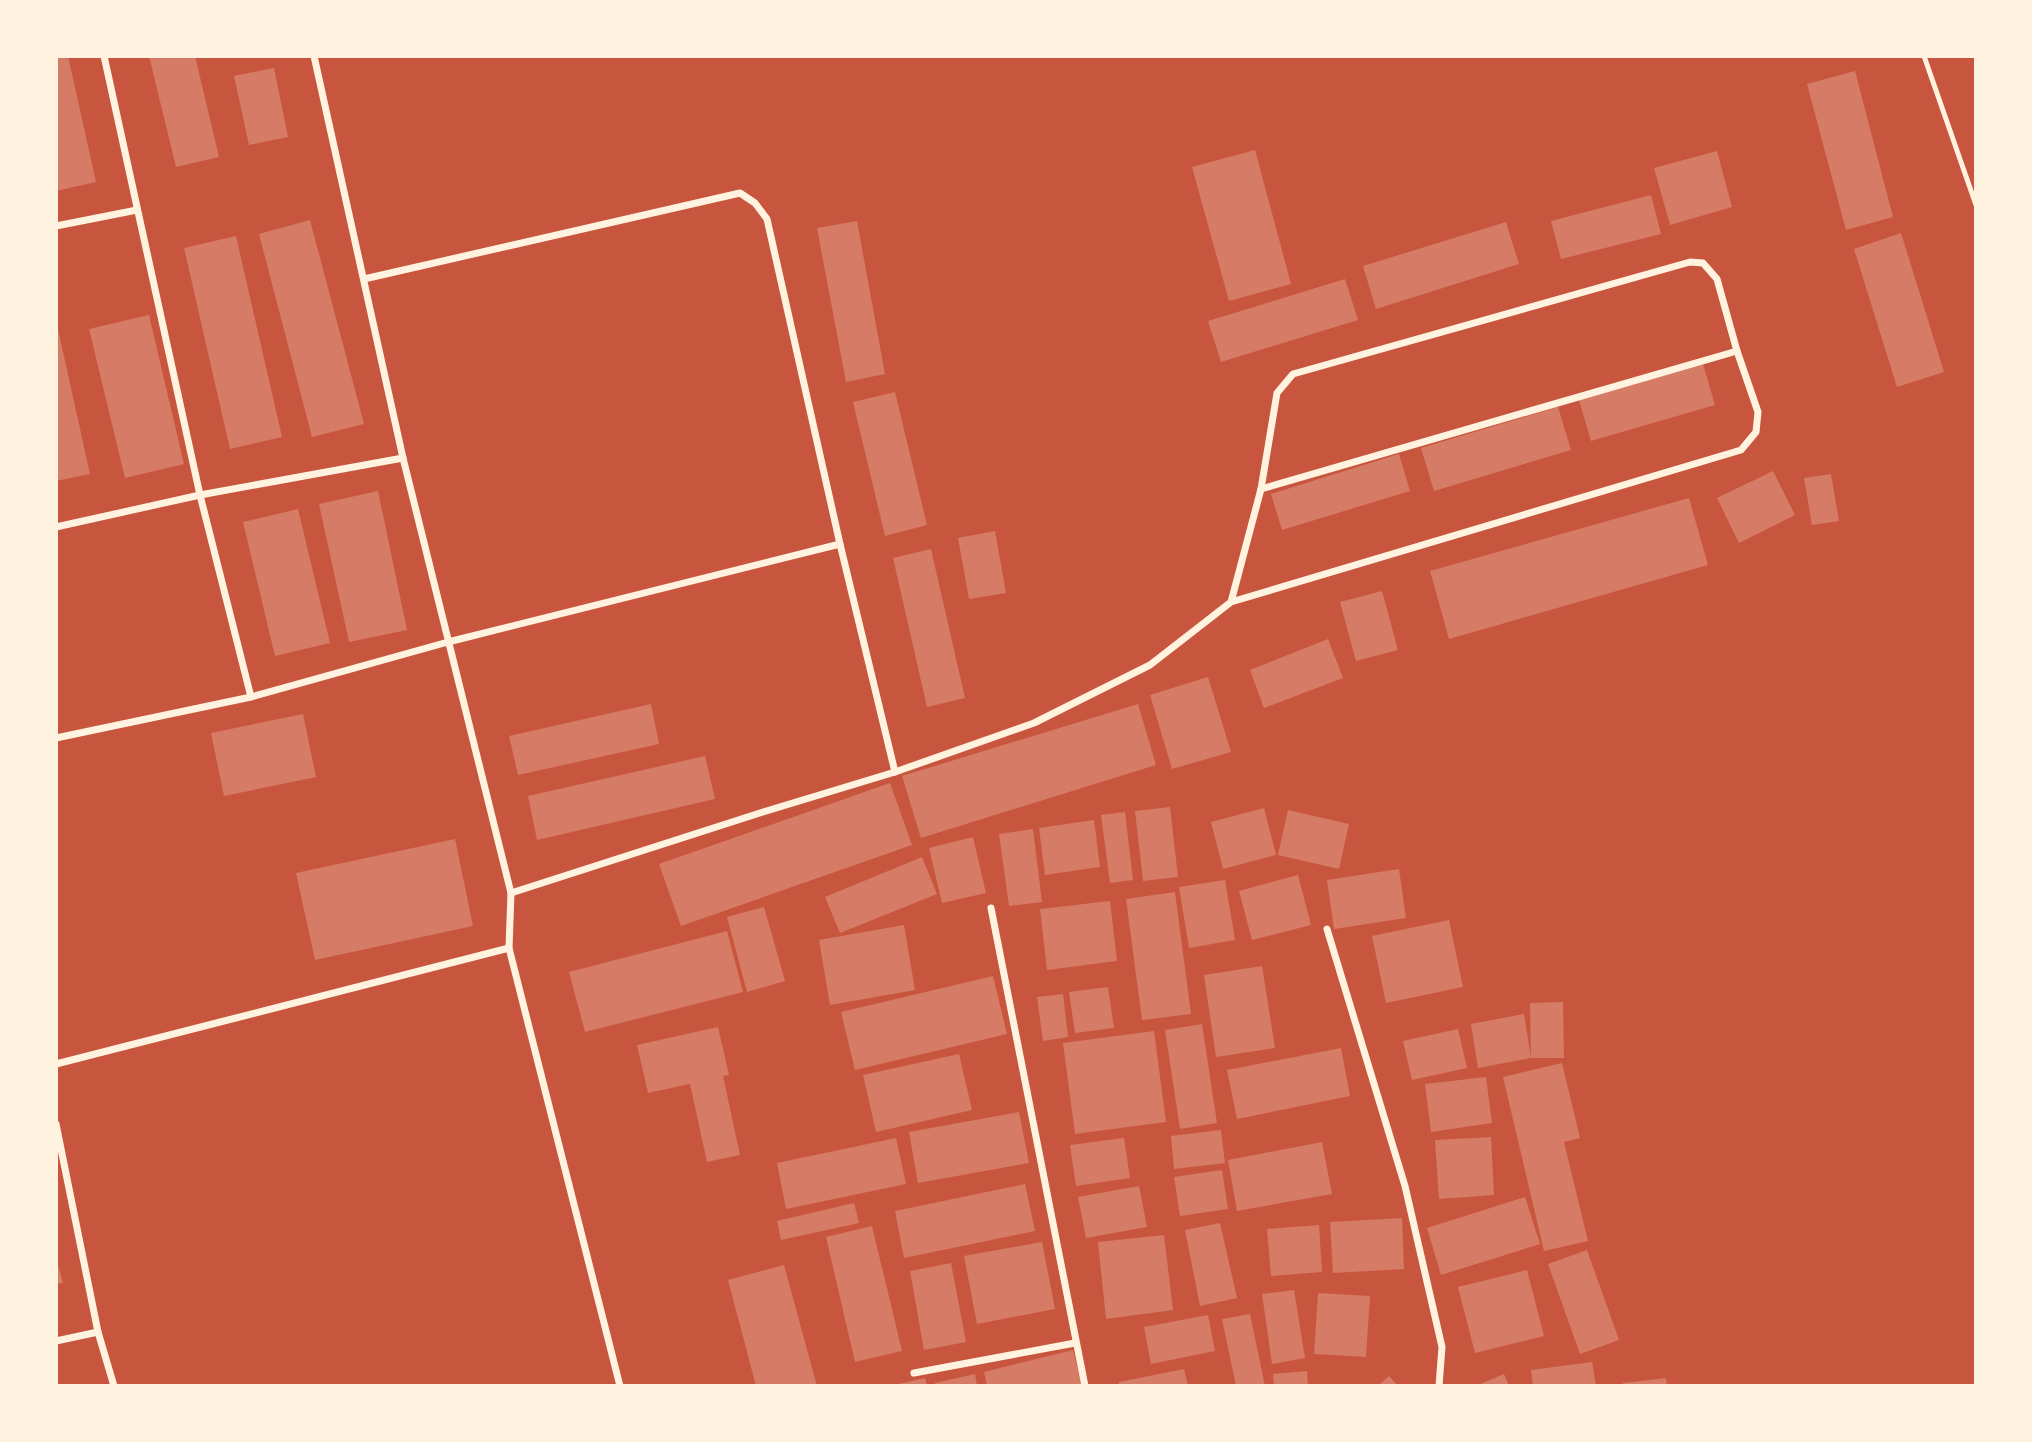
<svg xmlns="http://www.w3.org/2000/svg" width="2032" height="1442" font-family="'Open Sans',sans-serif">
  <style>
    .building { fill: #d67c66 }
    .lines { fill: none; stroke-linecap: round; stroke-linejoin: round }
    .service { stroke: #fff3e0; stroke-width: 5 }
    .minor { stroke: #fff3e0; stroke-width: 7 }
  </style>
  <rect width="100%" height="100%" fill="#c8553d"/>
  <!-- building -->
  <g class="building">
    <polygon points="56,56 68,56 96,182 56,191"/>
    <polygon points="149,56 195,56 219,157 176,167"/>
    <polygon points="274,68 288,137 249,145 234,76"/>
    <polygon points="1855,71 1893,217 1846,230 1807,84"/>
    <polygon points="1255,150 1291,284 1229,301 1192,167"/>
    <polygon points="1717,151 1732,207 1670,225 1654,168"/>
    <polygon points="1651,195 1661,234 1561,259 1551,221"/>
    <polygon points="310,220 364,424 312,437 259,234"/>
    <polygon points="857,221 885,374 846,382 817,228"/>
    <polygon points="1506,222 1519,264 1376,309 1363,266"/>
    <polygon points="1901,233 1944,372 1897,387 1854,249"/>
    <polygon points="236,236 282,437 230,449 184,248"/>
    <polygon points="1345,279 1358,320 1221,362 1208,321"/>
    <polygon points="149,315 184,464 125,478 89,329"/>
    <polygon points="56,320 90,474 56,481"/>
    <polygon points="1703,364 1715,405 1591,441 1579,400"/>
    <polygon points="895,392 927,525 885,536 853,402"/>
    <polygon points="1558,407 1571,450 1434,491 1421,448"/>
    <polygon points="1399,454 1410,491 1282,530 1271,494"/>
    <polygon points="1773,471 1795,515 1739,543 1717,498"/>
    <polygon points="1831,474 1839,521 1812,525 1804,478"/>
    <polygon points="378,491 407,630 349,642 319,504"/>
    <polygon points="1689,498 1708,565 1449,639 1430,571"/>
    <polygon points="298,509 330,643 275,656 243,522"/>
    <polygon points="995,531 1006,593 969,599 958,538"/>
    <polygon points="931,549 965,698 927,707 893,558"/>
    <polygon points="1382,591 1398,650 1356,661 1340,602"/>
    <polygon points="1328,639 1343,678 1264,708 1250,670"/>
    <polygon points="1208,677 1231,752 1172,769 1150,695"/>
    <polygon points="651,704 659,744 518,775 509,736"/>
    <polygon points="1138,704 1156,765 921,838 902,776"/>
    <polygon points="303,714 316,777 224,796 211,733"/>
    <polygon points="705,756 715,799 537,840 528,796"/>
    <polygon points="890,783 912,845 681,926 659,864"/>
    <polygon points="1170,807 1178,877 1143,881 1135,811"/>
    <polygon points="1264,808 1276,855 1223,869 1211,822"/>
    <polygon points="1288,810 1349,824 1339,869 1278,855"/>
    <polygon points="1125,812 1133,880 1110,883 1101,815"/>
    <polygon points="1094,820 1100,867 1045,875 1039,828"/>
    <polygon points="1033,829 1042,902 1009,906 999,834"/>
    <polygon points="973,837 986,893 942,903 929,848"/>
    <polygon points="455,839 473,926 315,960 296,873"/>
    <polygon points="922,857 937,894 840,933 825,897"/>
    <polygon points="1399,869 1406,918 1334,929 1327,880"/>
    <polygon points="1298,875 1311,925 1252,940 1239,891"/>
    <polygon points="1225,880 1235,940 1189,948 1179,887"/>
    <polygon points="1175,892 1191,1014 1142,1020 1126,899"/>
    <polygon points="1110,901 1117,961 1047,970 1040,909"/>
    <polygon points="764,907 785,981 747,992 727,917"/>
    <polygon points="1449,920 1463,987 1386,1003 1372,936"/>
    <polygon points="904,925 915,990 830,1005 819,940"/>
    <polygon points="727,931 743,992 585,1032 569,972"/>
    <polygon points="1262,966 1275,1048 1216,1057 1204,975"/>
    <polygon points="993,976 1007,1034 855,1070 841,1012"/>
    <polygon points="1108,987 1114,1028 1075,1033 1069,992"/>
    <polygon points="1063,994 1068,1037 1043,1041 1037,997"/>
    <polygon points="1563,1002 1564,1058 1531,1058 1478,1068 1471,1024 1524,1014 1531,1058 1530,1003"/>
    <polygon points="1202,1024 1217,1123 1180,1129 1165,1030"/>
    <polygon points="718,1027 729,1075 723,1076 740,1155 707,1162 690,1084 648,1093 637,1045"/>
    <polygon points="1458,1029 1467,1068 1412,1080 1403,1041"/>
    <polygon points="1154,1031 1166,1122 1075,1134 1063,1043"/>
    <polygon points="1341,1048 1350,1096 1237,1119 1227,1070"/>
    <polygon points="959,1054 972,1110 876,1132 863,1075"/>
    <polygon points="1562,1063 1580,1138 1564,1142 1588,1241 1544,1251 1503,1077"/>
    <polygon points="1486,1077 1492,1123 1431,1132 1425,1084"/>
    <polygon points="1019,1112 1029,1163 918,1183 909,1132"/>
    <polygon points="1221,1130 1225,1163 1174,1169 1171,1136"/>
    <polygon points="1491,1137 1494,1195 1439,1199 1435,1140"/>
    <polygon points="896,1138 906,1184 786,1209 777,1163"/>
    <polygon points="1124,1138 1130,1178 1076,1186 1070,1145"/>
    <polygon points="1322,1142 1332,1194 1237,1211 1228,1160"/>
    <polygon points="1222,1170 1228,1209 1180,1216 1174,1177"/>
    <polygon points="1025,1184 1035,1231 904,1258 895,1211"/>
    <polygon points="1139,1186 1147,1227 1086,1238 1078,1197"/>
    <polygon points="1525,1197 1540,1244 1441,1275 1427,1228"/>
    <polygon points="854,1203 859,1223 781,1240 777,1221"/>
    <polygon points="1402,1218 1404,1269 1333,1273 1330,1222"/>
    <polygon points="1220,1223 1237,1298 1200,1306 1185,1230"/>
    <polygon points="1319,1225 1322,1272 1271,1276 1267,1229"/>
    <polygon points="872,1226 902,1351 855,1362 826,1237"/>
    <polygon points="1164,1235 1173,1310 1106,1319 1098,1242"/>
    <polygon points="1042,1242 1055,1309 977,1324 964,1256"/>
    <polygon points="1587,1250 1619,1340 1580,1354 1548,1264"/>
    <polygon points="56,1258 63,1283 56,1284"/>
    <polygon points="951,1263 966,1342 924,1350 910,1271"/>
    <polygon points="784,1265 817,1386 756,1386 728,1280"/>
    <polygon points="1527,1270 1544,1336 1475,1353 1458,1287"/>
    <polygon points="1294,1290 1305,1358 1272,1364 1262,1294"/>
    <polygon points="1318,1293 1370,1296 1366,1357 1314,1354"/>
    <polygon points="1250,1314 1265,1386 1236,1386 1222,1319"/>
    <polygon points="1208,1315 1215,1351 1151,1364 1144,1327"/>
    <polygon points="1073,1350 1082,1386 987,1386 984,1372"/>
    <polygon points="1592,1362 1596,1386 1533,1386 1531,1370"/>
    <polygon points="1184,1369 1188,1386 1119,1386 1119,1382"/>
    <polygon points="1307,1371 1308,1386 1274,1386 1273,1374"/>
    <polygon points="975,1374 977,1386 936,1386 935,1383"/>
    <polygon points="1504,1374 1509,1386 1476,1386"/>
    <polygon points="1389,1376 1398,1386 1378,1386"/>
    <polygon points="925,1378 927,1386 895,1386 894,1385"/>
    <polygon points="1666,1378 1667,1386 1623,1386 1623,1383"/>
  </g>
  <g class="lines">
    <!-- service -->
    <polyline class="service" points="1924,56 1976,205"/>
    <!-- minor -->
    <g class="minor">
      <polyline points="104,56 200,495 251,697"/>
      <polyline points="314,56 403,458 511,893 509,948 620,1386"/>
      <polyline points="56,226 137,210"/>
      <polyline points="364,279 740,193 755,203 767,219 840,544 895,772"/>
      <polyline points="1261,489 1737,351"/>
      <polyline points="56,527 200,495 403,458"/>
      <polyline points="56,738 251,697 448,642 840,544"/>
      <polyline points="511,893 763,812 895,772 1034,723 1150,665 1231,602 1261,489 1277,393 1293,374 1690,262 1703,263 1717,279 1737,351 1758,412 1756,432 1741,450 1231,602"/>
      <polyline points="991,908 1085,1386"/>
      <polyline points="1327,929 1405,1186 1442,1347 1439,1386"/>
      <polyline points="56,1064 509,948"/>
      <polyline points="56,1124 98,1332 114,1386"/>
      <polyline points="56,1341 98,1332"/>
      <polyline points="914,1373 1075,1343"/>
    </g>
  </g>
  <!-- border -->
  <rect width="2032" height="1442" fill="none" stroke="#fff3e0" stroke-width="116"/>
</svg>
